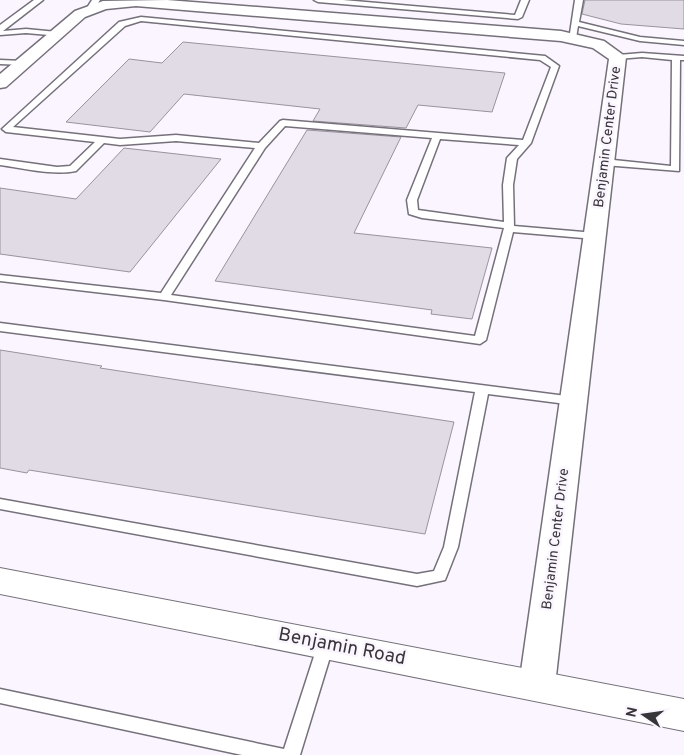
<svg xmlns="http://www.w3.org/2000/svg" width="684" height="755" font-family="Overpass,sans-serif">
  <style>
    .building { fill: #e1dbe6; stroke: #99939e }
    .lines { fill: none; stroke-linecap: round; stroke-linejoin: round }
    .lane-casing { stroke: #75707a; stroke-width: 3 }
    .street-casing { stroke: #75707a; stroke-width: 3 }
    .secondary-casing { stroke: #75707a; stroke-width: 2 }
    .lane { fill: #fff; fill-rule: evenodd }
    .street { fill: #fff; fill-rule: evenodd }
    .secondary { fill: #fff; fill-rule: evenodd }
    .labels { text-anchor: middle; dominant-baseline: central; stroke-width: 5; stroke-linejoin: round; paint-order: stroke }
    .far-street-label { font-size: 14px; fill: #373539; stroke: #faf5fe }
    .near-street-label { font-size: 19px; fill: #373539; stroke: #faf5fe }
  </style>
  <rect width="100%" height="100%" fill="#faf5fe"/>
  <!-- building -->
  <g class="building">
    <polygon points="585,0 684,0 684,29 621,24 582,14"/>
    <polygon points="183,42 505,73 492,112 418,105 406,128 313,121 320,109 184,94 150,132 66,122 129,59 162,63"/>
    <polygon points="307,130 401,137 354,233 492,248 472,319 431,314 432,310 215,281"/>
    <polygon points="124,148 221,159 130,272 0,254 0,188 76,199"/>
    <polygon points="0,350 102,366 100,368 454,422 425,534 29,470 27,473 0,468"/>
  </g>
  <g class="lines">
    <defs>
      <g id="lane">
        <polygon points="34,0 43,0 3,31 26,29 57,32 60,32 60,36 26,33 0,35 0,25"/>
        <polygon points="92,0 100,0 92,13 86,13 85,11"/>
        <polygon points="314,0 343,0 515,15 521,0 529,0 522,17 518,19 318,2"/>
        <polygon points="575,0 583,0 579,22 640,37 684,41 684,45 640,41 578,26 576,38 569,40"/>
        <path d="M 141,17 L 545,56 L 559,66 L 531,143 L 517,159 L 513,185 L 514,226 L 595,233 L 600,236 L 595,239 L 513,232 L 486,340 L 480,344 L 164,300 L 0,281 L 0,275 L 161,293 L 255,148 L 176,141 L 120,145 L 104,143 L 76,171 C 52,176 24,168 0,165 L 0,159 L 57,167 L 70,166 L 95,142 L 6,132 L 2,129 L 119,22 ZM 141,21 L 540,60 L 551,67 L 523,140 L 283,120 L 280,121 L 259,143 L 176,135 L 120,139 L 13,127 L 125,26 ZM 285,126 L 432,138 L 407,200 L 409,214 L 422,218 L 504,228 L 475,336 L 171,295 L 265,148 ZM 440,139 L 519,145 L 507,158 L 503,185 L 504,222 L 418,210 L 417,200 Z"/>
        <polygon points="642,53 684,56 684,60 680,60 679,171 604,165 599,162 604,159 671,166 672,60 642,57 618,59 614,57 618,55"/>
        <polygon points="0,60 23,61 27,63 23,65 0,64"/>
        <polygon points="0,323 574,397 580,401 574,405 488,394 458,547 445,580 417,586 0,509 0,499 417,574 434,571 444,547 475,392 0,331"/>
        <polygon points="326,638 332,639 334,644 300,755 242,755 0,703 0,689 284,749 318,644 320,639"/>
      </g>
      <polygon id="street" points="167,0 561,31 604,41 626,57 555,685 550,695 537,700 524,695 519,685 609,59 593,48 561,41 136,6 106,9 85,17 6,87 0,88 0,74 75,11 103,1"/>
      <polygon id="secondary" points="0,568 684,699 684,731 0,594"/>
    </defs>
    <!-- lane casing -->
    <use href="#lane" class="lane-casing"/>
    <!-- street casing -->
    <use href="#street" class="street-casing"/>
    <!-- secondary casing -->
    <use href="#secondary" class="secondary-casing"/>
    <!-- lane -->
    <use href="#lane" class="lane"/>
    <!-- street -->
    <use href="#street" class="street"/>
    <!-- secondary -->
    <use href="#secondary" class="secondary"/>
  </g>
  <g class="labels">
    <!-- far-street labels -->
    <g class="far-street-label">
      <text transform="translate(608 137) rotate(-83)">Benjamin Center Drive</text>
      <text transform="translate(556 539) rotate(-83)">Benjamin Center Drive</text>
    </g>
    <!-- near-street labels -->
    <g class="near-street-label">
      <text transform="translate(342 647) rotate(11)">Benjamin Road</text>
    </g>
  </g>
  <!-- north arrow -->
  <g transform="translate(644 715) rotate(283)" stroke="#faf5fe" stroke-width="4" paint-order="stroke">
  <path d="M0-4L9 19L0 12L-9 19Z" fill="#373539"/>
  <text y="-8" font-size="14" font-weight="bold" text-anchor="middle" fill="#373539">N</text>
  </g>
</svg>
